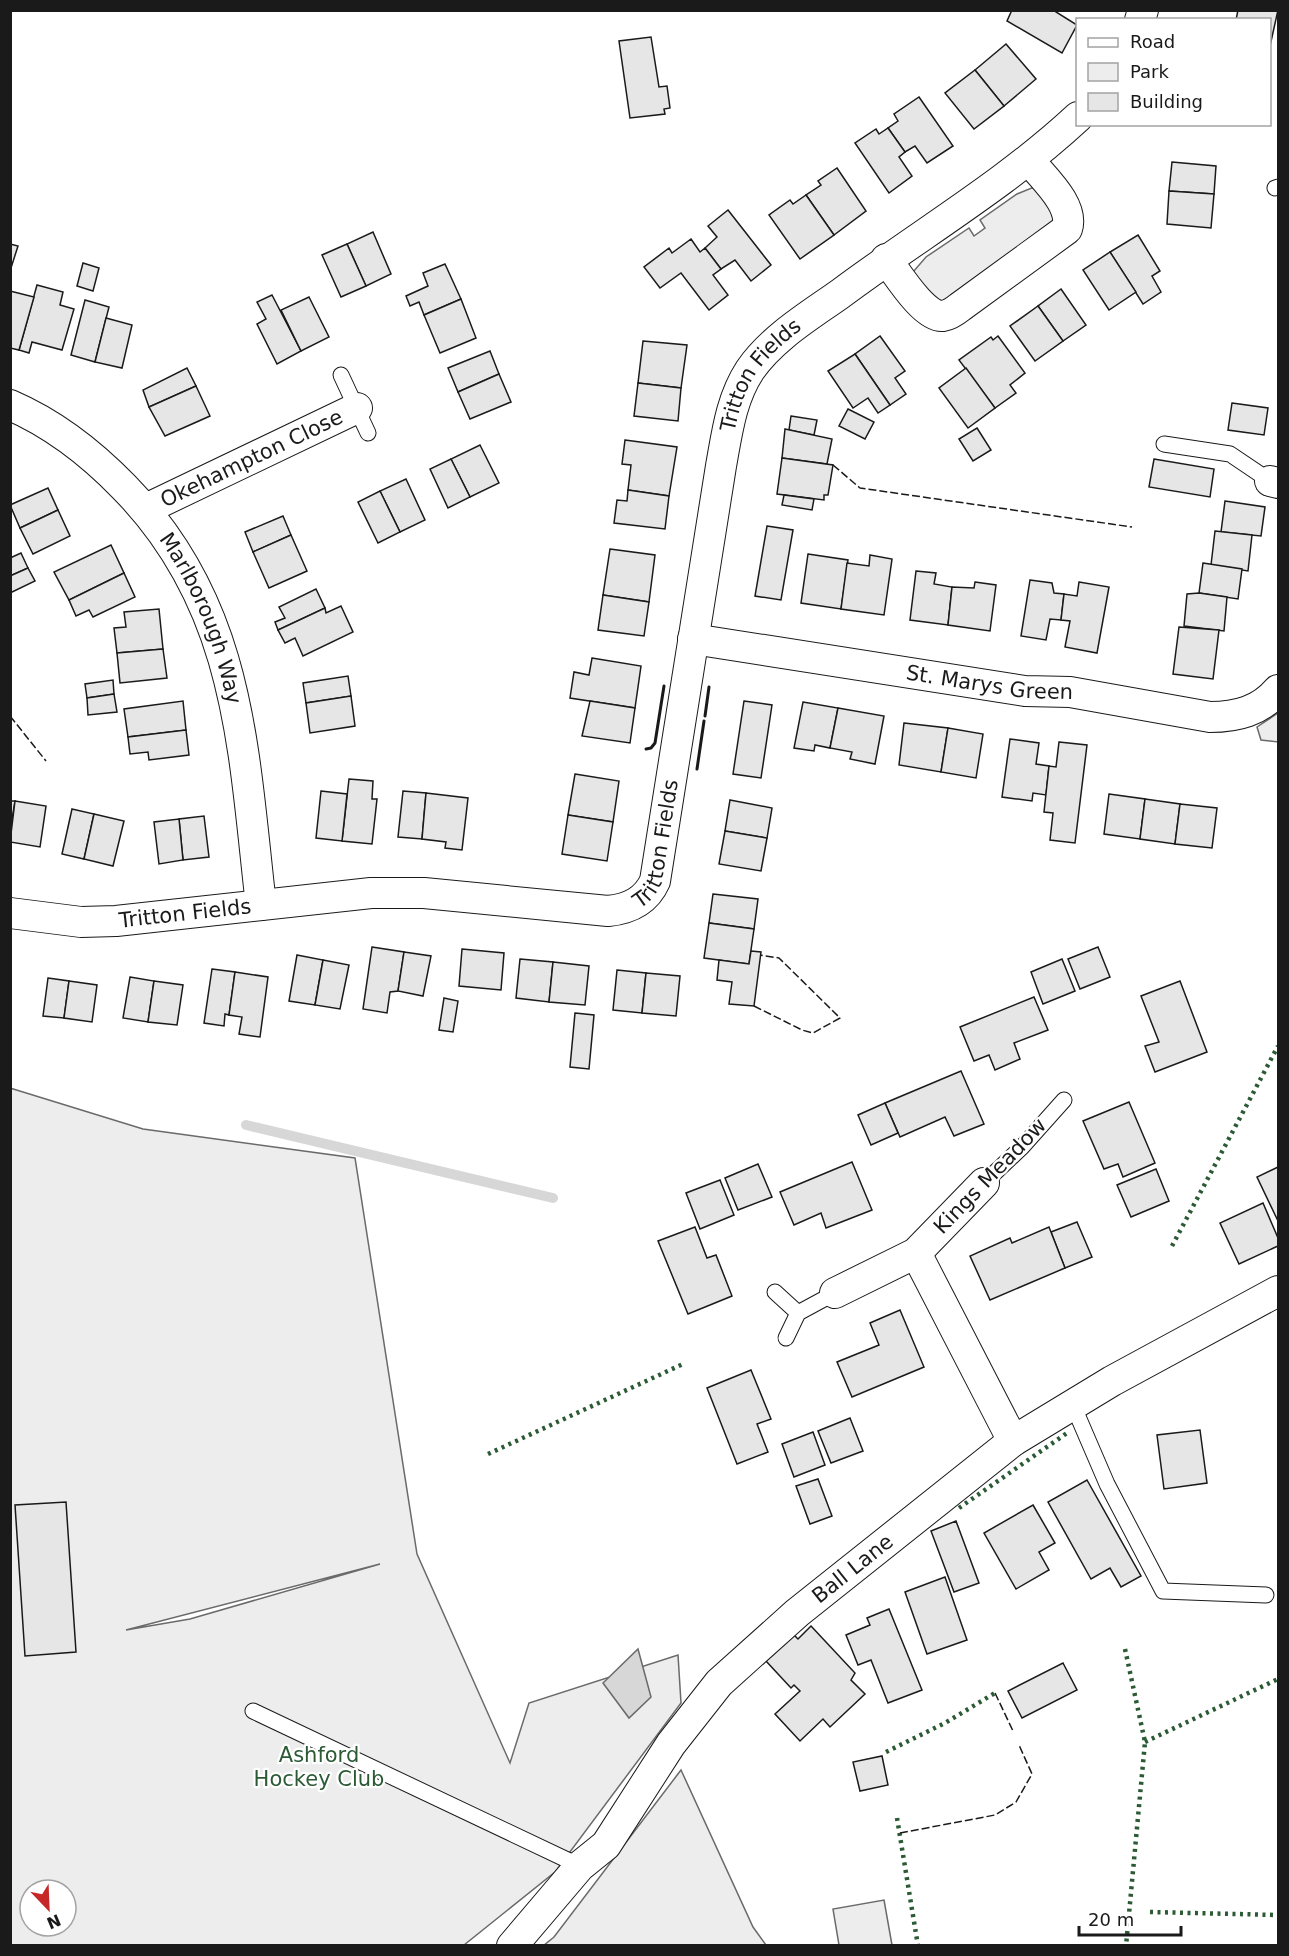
<svg xmlns="http://www.w3.org/2000/svg" width="1289" height="1956" font-family="'DejaVu Sans',sans-serif">
  <style>
    .green { fill: #ededed; stroke: #6a6a6a; stroke-width: 1.5; fill-rule: evenodd }
    .water { fill: #d7d7d7; stroke: #6a6a6a; stroke-width: 1.5 }
    .lines { fill: none; stroke-linecap: round; stroke-linejoin: round }
    .stream { stroke: #d7d7d7; stroke-width: 10 }
    .building { fill: #e6e6e6; stroke: #1a1a1a; stroke-width: 1.5 }
    .service-casing { stroke: #1a1a1a; stroke-width: 17 }
    .minor-casing { stroke: #1a1a1a; stroke-width: 32 }
    .service { stroke: #fff; stroke-width: 15 }
    .minor { stroke: #fff; stroke-width: 30 }
    .hedge { stroke: #2b5a34; stroke-width: 4.5; stroke-dasharray: 3 4.5; stroke-linecap: butt }
    .fence { stroke: #1a1a1a; stroke-width: 1.5; stroke-dasharray: 8 3; stroke-linecap: butt }
    .wall { stroke: #1a1a1a; stroke-width: 3 }
    .labels { text-anchor: middle; dominant-baseline: central; stroke-width: 4.5; stroke-linejoin: round; paint-order: stroke }
    .street-label { font-size: 21px; fill: #1a1a1a; stroke: #fff }
    .park-label { font-size: 21px; fill: #2b5a34; stroke: #fff }
  </style>
  <rect width="100%" height="100%" fill="#fff"/>
  <!-- green -->
  <g class="green">
    <polygon points="1034,187 1046,196 1055,224 953,302 933,300 913,272 926,257 969,228 974,236 985,228 980,220 1017,194"/>
    <polygon points="1278,713 1278,742 1261,740 1257,727"/>
    <path d="M 10,1088 L 143,1129 L 355,1158 L 417,1554 L 510,1763 L 529,1703 L 678,1655 L 681,1703 L 555,1872 L 464,1945 L 11,1945 ZM 380,1564 L 190,1619 L 126,1630 ZM 30,1890 L 66,1890 L 66,1926 L 30,1926 Z"/>
    <polygon points="681,1770 753,1927 766,1945 543,1946 554,1937"/>
    <polygon points="884,1900 892,1945 839,1945 833,1909"/>
  </g>
  <!-- water -->
  <polygon class="water" points="638,1649 651,1697 629,1718 603,1683"/>
  <g class="lines">
    <!-- stream -->
    <polyline class="stream" points="246,1125 553,1198"/>
  </g>
  <!-- building -->
  <g class="building">
    <polygon points="1012,10 1057,10 1056,12 1077,25 1062,53 1007,21"/>
    <polygon points="1238,10 1278,10 1270,46 1270,20 1236,20"/>
    <polygon points="651,37 659,87 667,86 670,108 664,109 665,114 630,118 619,41"/>
    <polygon points="1006,44 1036,79 1004,106 975,70"/>
    <polygon points="975,70 1004,106 974,129 945,93"/>
    <polygon points="919,97 953,146 927,163 915,146 905,152 888,128 898,121 894,114"/>
    <polygon points="888,128 905,152 899,157 912,176 889,193 855,143 876,129 879,134"/>
    <polygon points="1172,162 1216,166 1214,194 1169,191"/>
    <polygon points="837,168 866,211 834,235 806,195 821,185 818,181"/>
    <polygon points="1169,191 1214,194 1211,228 1167,224"/>
    <polygon points="806,195 834,235 800,259 769,215 790,200 793,204"/>
    <polygon points="728,210 771,265 751,281 735,260 721,269 705,248 717,237 708,226"/>
    <polygon points="373,232 391,274 366,286 347,244"/>
    <polygon points="1138,235 1160,271 1152,276 1161,292 1143,304 1110,252"/>
    <polygon points="691,239 700,252 705,248 721,269 713,275 728,295 709,310 681,273 660,288 644,267 669,248 672,253"/>
    <polygon points="10,244 18,246 10,271"/>
    <polygon points="347,244 366,286 341,297 322,255"/>
    <polygon points="1110,252 1136,292 1109,310 1083,270"/>
    <polygon points="83,263 99,268 93,291 77,286"/>
    <polygon points="445,264 461,299 424,315 419,302 410,306 406,296 428,286 423,273"/>
    <polygon points="37,285 63,292 60,305 74,309 62,350 32,342 29,353 19,350"/>
    <polygon points="1061,289 1086,325 1063,341 1038,306"/>
    <polygon points="10,291 34,297 19,350 10,348"/>
    <polygon points="272,295 301,351 277,364 257,324 266,319 257,302"/>
    <polygon points="309,297 329,337 301,351 281,310"/>
    <polygon points="461,299 476,338 440,353 424,315"/>
    <polygon points="85,300 109,307 95,362 71,355"/>
    <polygon points="1038,306 1063,341 1035,361 1010,326"/>
    <polygon points="106,318 132,325 122,368 95,362"/>
    <polygon points="880,336 905,371 895,378 906,394 890,405 855,354"/>
    <polygon points="998,336 1025,373 1010,385 1016,393 995,408 959,360 991,337 993,340"/>
    <polygon points="643,341 687,345 681,388 638,383"/>
    <polygon points="490,351 499,374 458,392 448,368"/>
    <polygon points="855,354 890,405 878,413 868,398 853,408 828,371"/>
    <polygon points="187,368 196,386 149,407 143,390"/>
    <polygon points="966,368 995,408 968,428 939,388"/>
    <polygon points="499,374 511,402 470,419 458,392"/>
    <polygon points="638,383 681,388 678,421 634,416"/>
    <polygon points="196,386 210,416 165,436 149,407"/>
    <polygon points="1232,403 1268,408 1264,435 1228,430"/>
    <polygon points="848,409 874,422 865,439 839,426"/>
    <polygon points="791,416 817,420 814,435 789,430"/>
    <polygon points="977,428 991,450 973,461 959,439"/>
    <polygon points="785,429 832,439 827,464 782,458"/>
    <polygon points="625,440 677,447 669,496 628,490 631,465 622,464"/>
    <polygon points="480,445 499,483 470,497 451,459"/>
    <polygon points="782,458 833,465 828,495 824,495 824,500 777,494"/>
    <polygon points="451,459 470,497 448,508 430,469"/>
    <polygon points="1154,459 1214,469 1210,497 1149,487"/>
    <polygon points="406,479 425,520 400,532 380,491"/>
    <polygon points="48,488 58,510 20,528 10,505"/>
    <polygon points="628,490 669,496 665,529 614,523 617,500 627,501"/>
    <polygon points="380,491 400,532 378,543 358,502"/>
    <polygon points="784,495 814,499 812,510 782,505"/>
    <polygon points="1225,501 1265,507 1261,536 1221,532"/>
    <polygon points="58,510 70,536 33,554 20,528"/>
    <polygon points="283,516 291,535 253,552 245,532"/>
    <polygon points="767,526 793,530 781,600 755,596"/>
    <polygon points="1215,531 1252,535 1248,571 1211,565"/>
    <polygon points="291,535 307,571 269,588 253,552"/>
    <polygon points="111,545 124,573 69,600 54,572"/>
    <polygon points="610,549 655,555 649,602 603,595"/>
    <polygon points="21,553 28,568 10,576 10,558"/>
    <polygon points="808,554 848,560 841,609 801,603"/>
    <polygon points="870,555 892,559 884,615 841,609 847,563 869,566"/>
    <polygon points="1203,563 1242,569 1238,599 1199,593"/>
    <polygon points="28,568 35,581 10,593 10,576"/>
    <polygon points="916,571 936,573 934,584 952,587 948,625 910,620"/>
    <polygon points="124,573 135,597 93,617 89,610 76,616 69,600"/>
    <polygon points="1030,580 1052,583 1054,593 1064,594 1061,620 1050,619 1046,640 1021,636"/>
    <polygon points="975,582 996,585 990,631 948,625 952,587 974,588"/>
    <polygon points="1079,582 1109,587 1097,653 1065,647 1070,621 1061,620 1064,594 1077,596"/>
    <polygon points="316,589 325,608 278,630 275,622 285,618 279,607"/>
    <polygon points="1199,593 1227,597 1224,631 1184,626 1187,594"/>
    <polygon points="603,595 649,602 644,636 598,630"/>
    <polygon points="341,606 353,632 303,656 295,638 285,643 278,630 325,608 326,613"/>
    <polygon points="159,609 163,649 117,653 114,628 126,627 124,612"/>
    <polygon points="1179,627 1219,630 1213,679 1173,674"/>
    <polygon points="163,649 167,678 120,683 117,653"/>
    <polygon points="592,658 641,666 635,708 570,698 574,672 589,675"/>
    <polygon points="348,676 351,696 306,703 303,683"/>
    <polygon points="113,680 114,694 87,698 85,684"/>
    <polygon points="114,694 117,712 88,715 87,698"/>
    <polygon points="351,696 355,726 310,733 306,703"/>
    <polygon points="183,701 186,730 128,737 124,709"/>
    <polygon points="590,701 635,708 630,743 582,736"/>
    <polygon points="744,701 772,705 761,778 733,774"/>
    <polygon points="803,702 838,708 830,748 815,745 814,751 794,748"/>
    <polygon points="838,708 884,716 875,764 850,759 852,752 830,748"/>
    <polygon points="904,723 948,728 941,772 899,765"/>
    <polygon points="948,728 983,734 976,778 941,772"/>
    <polygon points="186,730 189,755 149,760 148,752 130,754 128,737"/>
    <polygon points="1010,739 1039,743 1036,764 1049,766 1046,795 1033,793 1032,801 1002,797"/>
    <polygon points="1059,742 1087,745 1075,843 1050,840 1053,813 1044,812 1049,766 1056,767"/>
    <polygon points="575,774 619,781 613,822 568,815"/>
    <polygon points="349,779 373,781 372,799 377,799 372,844 342,841"/>
    <polygon points="321,791 347,794 342,841 316,838"/>
    <polygon points="403,791 426,793 422,839 398,837"/>
    <polygon points="426,793 468,798 462,850 445,848 446,842 422,839"/>
    <polygon points="1109,794 1145,799 1140,839 1104,834"/>
    <polygon points="1145,799 1180,804 1175,844 1140,839"/>
    <polygon points="730,800 772,808 767,838 725,831"/>
    <polygon points="10,801 15,801 10,831"/>
    <polygon points="15,801 46,806 40,847 10,842"/>
    <polygon points="1180,804 1217,808 1212,848 1175,844"/>
    <polygon points="72,809 94,814 84,859 62,854"/>
    <polygon points="94,814 124,821 113,866 84,859"/>
    <polygon points="568,815 613,822 607,861 562,854"/>
    <polygon points="204,816 209,857 183,860 179,819"/>
    <polygon points="179,819 183,860 159,864 154,822"/>
    <polygon points="725,831 767,838 761,871 719,864"/>
    <polygon points="713,894 758,899 754,929 709,923"/>
    <polygon points="709,923 754,929 749,964 704,958"/>
    <polygon points="372,947 404,952 398,991 390,992 387,1013 363,1009"/>
    <polygon points="1098,947 1110,977 1080,989 1068,959"/>
    <polygon points="462,949 504,953 501,990 459,986"/>
    <polygon points="751,951 761,952 754,1006 729,1004 732,982 717,980 719,960 749,964"/>
    <polygon points="404,952 431,956 423,996 398,991"/>
    <polygon points="297,955 323,960 315,1005 289,1001"/>
    <polygon points="520,959 553,962 549,1002 516,998"/>
    <polygon points="1062,959 1075,991 1043,1004 1031,972"/>
    <polygon points="323,960 349,965 340,1009 315,1005"/>
    <polygon points="553,962 589,966 585,1005 549,1002"/>
    <polygon points="212,969 235,972 229,1015 225,1014 224,1026 204,1023"/>
    <polygon points="617,970 646,973 642,1013 613,1010"/>
    <polygon points="235,972 268,977 260,1037 239,1034 242,1017 229,1015"/>
    <polygon points="646,973 680,976 676,1016 642,1013"/>
    <polygon points="130,977 154,981 148,1022 123,1018"/>
    <polygon points="48,978 69,981 64,1018 43,1016"/>
    <polygon points="69,981 97,985 92,1022 64,1018"/>
    <polygon points="154,981 183,985 177,1025 148,1022"/>
    <polygon points="1180,981 1207,1052 1155,1072 1145,1046 1159,1042 1141,996"/>
    <polygon points="1034,997 1048,1030 1014,1043 1020,1059 995,1070 989,1055 974,1061 960,1027"/>
    <polygon points="444,998 458,1001 453,1032 439,1030"/>
    <polygon points="575,1013 594,1015 589,1069 570,1067"/>
    <polygon points="961,1071 984,1124 954,1136 945,1117 900,1137 885,1103"/>
    <polygon points="1129,1102 1155,1163 1123,1177 1118,1164 1104,1169 1083,1121"/>
    <polygon points="885,1103 898,1133 871,1145 858,1115"/>
    <polygon points="852,1162 872,1210 826,1228 821,1213 794,1225 780,1192"/>
    <polygon points="758,1164 772,1197 738,1210 725,1178"/>
    <polygon points="1278,1167 1278,1221 1257,1177"/>
    <polygon points="1156,1169 1169,1201 1131,1217 1117,1185"/>
    <polygon points="720,1180 734,1215 700,1229 686,1193"/>
    <polygon points="1263,1203 1278,1238 1278,1246 1239,1264 1220,1223"/>
    <polygon points="1077,1222 1092,1257 1065,1268 1051,1232"/>
    <polygon points="695,1227 707,1258 716,1255 732,1296 688,1314 658,1241"/>
    <polygon points="1049,1227 1065,1268 990,1300 970,1256 1010,1238 1012,1243"/>
    <polygon points="900,1310 924,1367 852,1397 837,1362 879,1345 870,1323"/>
    <polygon points="751,1370 771,1419 757,1424 768,1452 737,1464 707,1388"/>
    <polygon points="850,1418 863,1451 831,1463 818,1431"/>
    <polygon points="1200,1430 1207,1483 1164,1489 1157,1435"/>
    <polygon points="813,1432 825,1465 794,1477 782,1444"/>
    <polygon points="818,1479 832,1516 810,1524 796,1486"/>
    <polygon points="1087,1480 1141,1576 1121,1587 1110,1568 1091,1579 1048,1502"/>
    <polygon points="66,1502 76,1652 25,1656 15,1505"/>
    <polygon points="1033,1505 1055,1543 1039,1552 1049,1570 1016,1589 984,1533"/>
    <polygon points="956,1521 979,1583 954,1592 931,1531"/>
    <polygon points="945,1577 967,1640 927,1654 905,1592"/>
    <polygon points="889,1609 922,1690 888,1703 871,1660 858,1665 846,1635 870,1625 867,1618"/>
    <polygon points="811,1626 855,1673 851,1680 865,1694 830,1727 823,1719 800,1741 775,1714 800,1691 794,1685 791,1688 766,1661 794,1635 798,1639"/>
    <polygon points="1063,1663 1077,1690 1022,1718 1008,1691"/>
    <polygon points="882,1756 888,1785 860,1791 853,1762"/>
  </g>
  <g class="lines">
    <defs>
      <g id="service">
        <polyline points="1275,188 1278,187"/>
        <polyline points="341,375 368,433"/>
        <polyline points="1164,444 1230,454 1270,481"/>
        <polyline points="984,1183 1022,1147 1064,1100"/>
        <polyline points="775,1292 798,1313"/>
        <polyline points="786,1338 798,1313 835,1293"/>
        <polyline points="1073,1405 1107,1484 1163,1591 1266,1595"/>
        <polyline points="253,1711 580,1866"/>
      </g>
      <g id="minor">
        <polyline points="1140,20 1143,10"/>
        <path d="M 886,259 C 897,273 924,318 943,316 C 949,315 955,311 960,307 L 1067,229 C 1075,205 1042,177 1029,160"/>
        <path id="s1" d="M 10,405 C 54,424 91,453 124,487 C 241,606 243,749 261,905"/>
        <polyline points="1270,481 1278,483"/>
        <path id="s2" d="M 146,509 L 357,408"/>
        <path id="s3" d="M 693,639 L 1025,691 L 1070,692 L 1210,717 C 1237,717 1260,711 1278,690"/>
        <path id="s4" d="M 10,913 L 81,922 L 116,921 L 371,893 L 424,893 L 608,911 C 629,909 646,901 655,881 L 721,466 C 727,433 731,399 750,370 C 772,338 809,316 840,294 C 919,235 1006,184 1078,117"/>
        <polyline points="916,1253 1013,1441"/>
        <polyline points="835,1293 916,1253 984,1183"/>
        <path id="s5" d="M 512,1946 L 580,1866 L 606,1845 L 671,1744 L 719,1683 L 797,1613 L 1013,1441 L 1112,1381 L 1278,1291"/>
      </g>
    </defs>
    <!-- service casing -->
    <use href="#service" class="service-casing"/>
    <!-- minor casing -->
    <use href="#minor" class="minor-casing"/>
    <!-- service -->
    <use href="#service" class="service"/>
    <!-- minor -->
    <use href="#minor" class="minor"/>
    <!-- hedge -->
    <g class="hedge">
      <polyline points="1172,1246 1278,1046"/>
      <polyline points="488,1454 683,1364"/>
      <polyline points="959,1508 1067,1433"/>
      <polyline points="1125,1649 1145,1742 1126,1946"/>
      <polyline points="1145,1742 1278,1679"/>
      <polyline points="886,1752 945,1723 995,1693"/>
      <polyline points="897,1818 918,1946"/>
      <polyline points="1150,1912 1278,1915"/>
    </g>
    <!-- fence -->
    <g class="fence">
      <polyline points="833,465 860,488 1132,527"/>
      <polyline points="10,716 46,761"/>
      <polyline points="754,1006 802,1030 813,1033 840,1018 779,958 760,955"/>
      <polyline points="995,1693 1013,1731"/>
      <polyline points="900,1833 995,1815 1016,1802 1032,1774 1019,1745"/>
    </g>
    <!-- wall -->
    <g class="wall">
      <polyline points="705,716 709,687"/>
      <polyline points="646,749 651,748 655,743 664,686"/>
      <polyline points="697,769 704,721"/>
    </g>
  </g>
  <g class="labels">
    <!-- street labels -->
    <g class="street-label">
      <text stroke="none"><textPath href="#s4" startOffset="1182">Tritton Fields</textPath></text>
      <text stroke="none"><textPath href="#s2" startOffset="117">Okehampton Close</textPath></text>
      <text stroke="none"><textPath href="#s1" startOffset="296">Marlborough Way</textPath></text>
      <text stroke="none"><textPath href="#s3" startOffset="300">St. Marys Green</textPath></text>
      <text stroke="none"><textPath href="#s4" startOffset="696">Tritton Fields</textPath></text>
      <text stroke="none"><textPath href="#s4" startOffset="176">Tritton Fields</textPath></text>
      <text transform="translate(990 1176) rotate(-46)">Kings Meadow</text>
      <text stroke="none"><textPath href="#s5" startOffset="512">Ball Lane</textPath></text>
    </g>
    <!-- park labels -->
    <g class="park-label">
      <text x="319" y="1755">Ashford<tspan x="319" dy="24">Hockey Club</tspan></text>
    </g>
  </g>
  <!-- border -->
  <rect width="1289" height="1956" fill="none" stroke="#1a1a1a" stroke-width="24"/>
  <!-- legend -->
  <rect x="1076" y="18" width="195" height="108" fill="#ffffff" stroke="#a3a3a3" stroke-width="1.5"/>
  <rect x="1088" y="38" width="30" height="9" fill="#ffffff" stroke="#a3a3a3" stroke-width="1.5"/>
  <text x="1130" y="48" font-size="18" fill="#1a1a1a">Road</text>
  <rect x="1088" y="63" width="30" height="18" fill="#ededed" stroke="#a3a3a3" stroke-width="1.5"/>
  <text x="1130" y="78" font-size="18" fill="#1a1a1a">Park</text>
  <rect x="1088" y="93" width="30" height="18" fill="#e6e6e6" stroke="#a3a3a3" stroke-width="1.5"/>
  <text x="1130" y="108" font-size="18" fill="#1a1a1a">Building</text>
  <!-- north arrow -->
  <g transform="translate(48 1908) rotate(157)"><circle r="28" fill="#ffffff" stroke="#a3a3a3" stroke-width="1.5"/>
  <path d="M0-4.5L10 22L0 15L-10 22Z" fill="#c62828"/>
  <text y="-9" font-size="16" font-weight="bold" text-anchor="middle" fill="#1a1a1a">N</text>
  </g>
  <!-- scale -->
  <path d="M1079 1926v9h102v-9" fill="none" stroke="#1a1a1a" stroke-width="3"/>
  <text x="1088" y="1926" font-size="18" fill="#1a1a1a" stroke="#ffffff" stroke-width="4.5" paint-order="stroke">20 m</text>
</svg>
